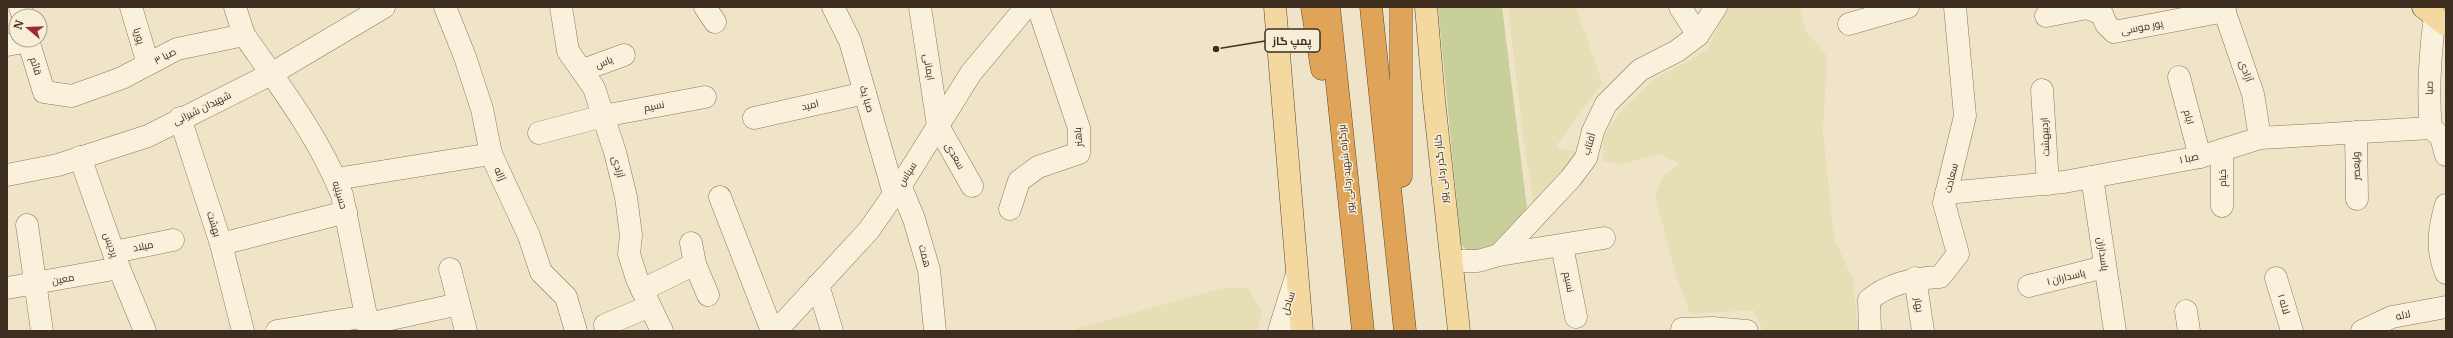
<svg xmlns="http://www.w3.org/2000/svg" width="2453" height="338" font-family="Merriweather,Cairo,serif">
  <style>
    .farmland { fill: #e6deb5 }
    .green { fill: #c9cf9b }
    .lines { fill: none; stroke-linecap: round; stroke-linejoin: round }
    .minor-casing { stroke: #8d765c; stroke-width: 23 }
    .major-casing { stroke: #5b4430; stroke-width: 23 }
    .highway-casing { stroke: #5b4430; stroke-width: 23 }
    .minor { stroke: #faf1dc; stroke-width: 22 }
    .major { stroke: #f3d9a0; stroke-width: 22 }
    .highway { stroke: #e0a458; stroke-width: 22 }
    .labels { text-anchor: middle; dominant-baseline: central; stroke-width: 3; stroke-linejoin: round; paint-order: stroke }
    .street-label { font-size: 10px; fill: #3d2e20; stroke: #f7eed8 }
    .leader { fill: none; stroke: #3d2e20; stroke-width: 1.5 }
    .callout-dot { fill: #3d2e20; stroke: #f7eed8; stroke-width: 1.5 }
    .callout { fill: #f7eed8; stroke: #3d2e20; stroke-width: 1.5 }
    .callout-label { font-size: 11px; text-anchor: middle; font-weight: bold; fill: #3d2e20 }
  </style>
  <rect width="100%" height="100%" fill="#f0e4c8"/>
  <!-- farmland -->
  <g class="farmland">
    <polygon points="1508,7 1576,7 1602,83 1556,146 1561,150 1578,151 1566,172 1534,206 1523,137"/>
    <polygon points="1727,7 1800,7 1805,30 1827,56 1823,133 1834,239 1853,279 1858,331 1763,331 1754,310 1690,314 1677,278 1655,196 1663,177 1680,163 1658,154 1621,164 1603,161 1603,138 1623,108 1654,79 1691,60 1708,48"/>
    <polygon points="1223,288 1248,288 1262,310 1258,331 1076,331 1075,329"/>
  </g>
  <!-- green -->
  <polygon class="green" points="1438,7 1502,7 1527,208 1493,249 1472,254 1461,245"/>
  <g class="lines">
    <defs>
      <g id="minor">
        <polyline points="20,7 23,16"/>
        <polyline points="131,7 148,64"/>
        <polyline points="235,7 244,35"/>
        <polyline points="445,7 465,57 482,109 491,154 529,236 541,272 566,297 576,331"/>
        <polyline points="561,7 568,51 594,88 615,152 626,197 631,235 629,254 637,279 662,331"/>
        <polyline points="705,7 715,22"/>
        <polyline points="833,7 850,41 894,194"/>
        <polyline points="920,7 938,126 972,186"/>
        <polyline points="1680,7 1698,35"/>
        <polyline points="2223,7 2253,94 2260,138"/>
        <polyline points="2046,16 2087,8 2102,14 2106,24 2114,32 2225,11"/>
        <path d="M 2435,16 C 2430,54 2427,90 2431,128 L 2441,137 L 2446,155"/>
        <polyline points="1849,24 1908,7"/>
        <path d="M 28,40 L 44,92 L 72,96 L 122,78 L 177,49 L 244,35 C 280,86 319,137 342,195 L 369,331"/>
        <polyline points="7,45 28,41"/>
        <polyline points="583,70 624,55"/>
        <polyline points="2179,77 2200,157"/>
        <polyline points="2042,90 2048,184"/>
        <polyline points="180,118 221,244 243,331"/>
        <polyline points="754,118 865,93"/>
        <polyline points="2356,132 2357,199"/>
        <polyline points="539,133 603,116 705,97"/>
        <polyline points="2222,150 2222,206"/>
        <polyline points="80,157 119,268 145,331"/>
        <polyline points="7,175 58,165 148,136 271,74 384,7"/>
        <polyline points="2092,177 2115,331"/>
        <polyline points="336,179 491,154"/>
        <polyline points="900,185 914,219 929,270 935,331"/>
        <polyline points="1946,193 2064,182 2200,157 2260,138 2431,128"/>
        <polyline points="720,197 772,331"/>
        <path d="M 2446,205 C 2439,228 2436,250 2446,273"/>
        <polyline points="1010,209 1019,181 1038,167 1079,153 1079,128 1038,7"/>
        <polyline points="27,225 42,331"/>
        <polyline points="691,243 695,264 708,295"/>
        <polyline points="221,244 346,212"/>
        <polyline points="1562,246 1576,317"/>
        <polyline points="114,252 173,240"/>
        <polyline points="1499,255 1604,238"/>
        <polyline points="1452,261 1478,261 1499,255 1571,178 1586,158 1593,131 1606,104 1640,70 1677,51 1698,35 1716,7"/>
        <polyline points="450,269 466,331"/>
        <polyline points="1915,278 1923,331"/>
        <polyline points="2276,278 2292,331"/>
        <polyline points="818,285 832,331"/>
        <polyline points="2029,286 2104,267"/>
        <polyline points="7,288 119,268"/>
        <polyline points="642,290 695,264"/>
        <polyline points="2186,311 2189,331"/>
        <polyline points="368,324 459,304"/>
        <polyline points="605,325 650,306"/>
        <polyline points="1682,329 1712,328 1747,331"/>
        <polyline points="277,331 367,316"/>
        <polyline points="776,331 869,230 906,177 971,73 1026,7"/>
        <polyline points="1279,331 1297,274"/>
        <path d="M 1870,331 L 1869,300 C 1889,283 1914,278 1940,277 L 1958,254 L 1944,203 L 1965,116 L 1955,7"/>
        <polyline points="2362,331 2392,317 2446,307"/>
      </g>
      <g id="major">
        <polyline points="1275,7 1302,331"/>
        <polyline points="1426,7 1434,100 1459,331"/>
        <polyline points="2423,7 2446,25"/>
      </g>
      <g id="highway">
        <polyline points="1312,7 1322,69"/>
        <polyline points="1329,7 1363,331"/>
        <polyline points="1371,7 1405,331"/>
        <polyline points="1401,7 1401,176"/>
      </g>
    </defs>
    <!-- minor casing -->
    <use href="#minor" class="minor-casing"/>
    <!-- major casing -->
    <use href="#major" class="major-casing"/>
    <!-- highway casing -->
    <use href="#highway" class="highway-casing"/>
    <!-- minor -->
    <use href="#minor" class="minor"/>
    <!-- major -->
    <use href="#major" class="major"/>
    <!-- highway -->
    <use href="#highway" class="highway"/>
  </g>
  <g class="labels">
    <!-- street labels -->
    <g class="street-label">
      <text transform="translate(2142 27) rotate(-11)">پور موسی</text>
      <text transform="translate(139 36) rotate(73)">پوریا</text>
      <text transform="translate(165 56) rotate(-27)">صبا ۳</text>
      <text transform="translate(604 62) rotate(-21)">یاس</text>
      <text transform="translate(36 66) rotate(72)">قائم</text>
      <text transform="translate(929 67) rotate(81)">ایمانی</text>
      <text transform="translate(2246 71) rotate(71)">آزادی</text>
      <text transform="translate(2429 88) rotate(-89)">صبا</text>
      <text transform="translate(867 99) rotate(74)">صبا یک</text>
      <text transform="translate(810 105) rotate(-13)">امید</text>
      <text transform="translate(654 106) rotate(-11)">نسیم</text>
      <text transform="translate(202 108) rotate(-26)">شهیدان شیرانی</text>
      <text transform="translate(2189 117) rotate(76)">ایام</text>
      <text transform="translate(1078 137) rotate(-94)">باهنر</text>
      <text transform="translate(2045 137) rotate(-93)">اردیبهشت</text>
      <text transform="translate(1589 144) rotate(-73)">آفتاب</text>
      <text transform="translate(955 156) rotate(60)">سعدی</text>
      <text transform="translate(2189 158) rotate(-12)">صبا ۱</text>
      <text transform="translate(2356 166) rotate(-91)">ولیعصر</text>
      <text transform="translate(618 167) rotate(76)">آزادی</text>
      <text transform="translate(1346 169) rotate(-96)">بزرگراه شهید ردانی پور</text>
      <text transform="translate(1441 169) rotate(-96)">کنار گذر ردانی پور</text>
      <text transform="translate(500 174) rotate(67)">ژاله</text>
      <text transform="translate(907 174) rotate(-57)">سپاس</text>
      <text transform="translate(1951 178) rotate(-76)">سعادت</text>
      <text transform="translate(2222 178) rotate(-90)">خیام</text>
      <text transform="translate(340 195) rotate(73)">حسینیه</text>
      <text transform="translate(214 224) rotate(72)">بهشت</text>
      <text transform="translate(111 245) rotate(71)">پردیس</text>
      <text transform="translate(143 246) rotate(-11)">میلاد</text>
      <text transform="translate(2103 254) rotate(82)">پاسداران</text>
      <text transform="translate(925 256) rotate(75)">همت</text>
      <text transform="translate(2066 277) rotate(-14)">پاسداران ۱</text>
      <text transform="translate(63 279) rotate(-11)">معین</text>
      <text transform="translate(1569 282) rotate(79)">نسیم</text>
      <text transform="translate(1288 303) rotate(-72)">ساحل</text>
      <text transform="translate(2284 304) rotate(73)">لاله ۱</text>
      <text transform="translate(1919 305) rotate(81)">بهار</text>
      <text transform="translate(2403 315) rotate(-13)">لاله</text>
    </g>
  </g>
  <!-- callouts -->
  <path class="leader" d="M1216 49L1265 41"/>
  <circle class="callout-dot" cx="1216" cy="49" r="4"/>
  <rect class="callout" x="1265" y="29" width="55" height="23" rx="4"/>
  <g class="callout-label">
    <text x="1292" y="45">پمپ گاز</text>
  </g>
  <!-- border -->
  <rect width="2453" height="338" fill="none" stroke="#3d2e20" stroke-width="16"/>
  <!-- north arrow -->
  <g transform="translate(28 28) rotate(289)"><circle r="19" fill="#f7eed8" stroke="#ada18e"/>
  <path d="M0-3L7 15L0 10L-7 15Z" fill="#9e2a2b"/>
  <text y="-6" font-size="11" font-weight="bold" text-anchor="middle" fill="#3d2e20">N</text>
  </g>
</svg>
